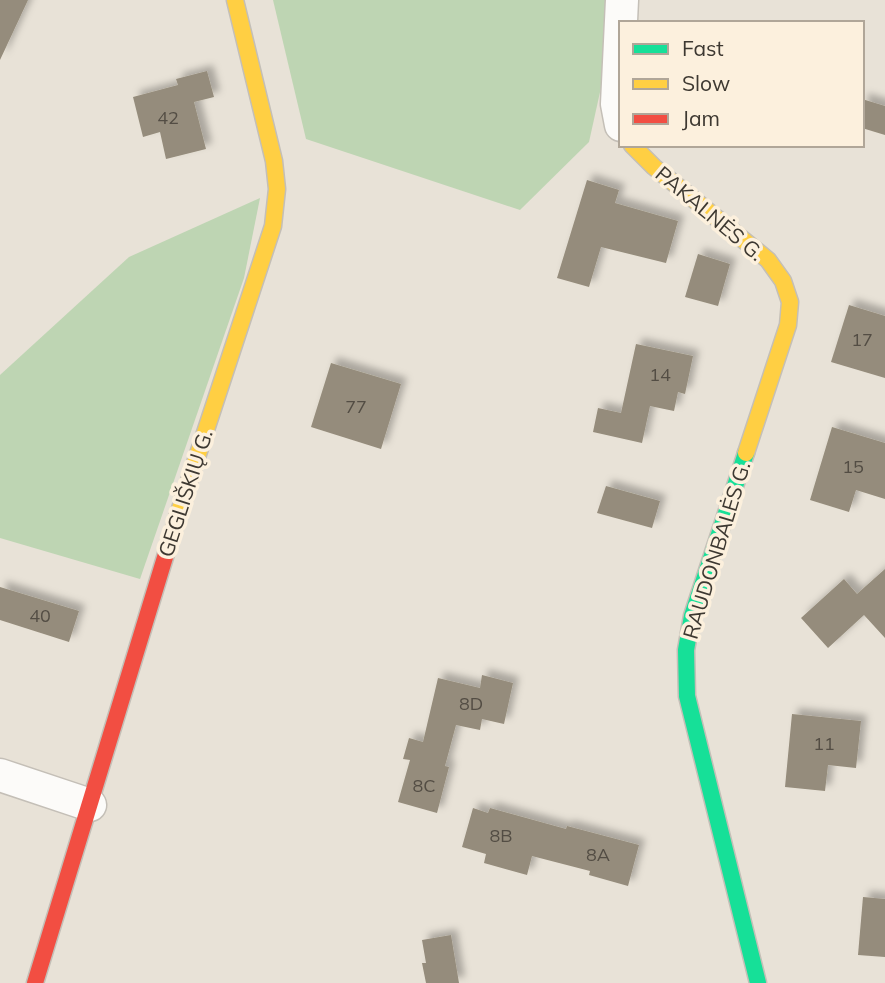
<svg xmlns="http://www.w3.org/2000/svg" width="885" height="983" font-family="Mulish,sans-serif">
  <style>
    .green { fill: #bed5b3 }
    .building { fill: #958c7b; filter: url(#shadow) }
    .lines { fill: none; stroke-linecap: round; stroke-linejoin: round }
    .street-casing { stroke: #c4bfb7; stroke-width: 35 }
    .fast-casing { stroke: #c4bfb7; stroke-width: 19 }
    .slow-casing { stroke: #c4bfb7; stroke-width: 19 }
    .jam-casing { stroke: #c4bfb7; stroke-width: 19 }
    .street { stroke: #fcfbf9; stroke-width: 32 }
    .fast { stroke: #16e098; stroke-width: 16 }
    .slow { stroke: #ffcf43; stroke-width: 16 }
    .jam { stroke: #f24e42; stroke-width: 16 }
    .labels { text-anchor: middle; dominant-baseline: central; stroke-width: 7; stroke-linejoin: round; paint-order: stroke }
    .number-label { font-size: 18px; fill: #534d44 }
    .street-label { font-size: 21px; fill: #3d3831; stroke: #fcf0dd }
  </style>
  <defs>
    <filter id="shadow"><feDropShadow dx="6" dy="-6" stdDeviation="3.5" flood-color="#0004"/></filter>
  </defs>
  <rect width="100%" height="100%" fill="#e8e2d7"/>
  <!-- green -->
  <g class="green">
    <polygon points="273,0 612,0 604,74 589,142 520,210 306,139"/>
    <polygon points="260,198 244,278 140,579 0,538 0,375 129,257"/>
  </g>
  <!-- building -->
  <g class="building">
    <polygon points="0,0 28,0 0,60"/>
    <polygon points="207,71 214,97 194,102 206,149 166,159 160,132 143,137 133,97 178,85 176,79"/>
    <polygon points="862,99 885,106 885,135 862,128"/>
    <polygon points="587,180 619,190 615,203 678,221 666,263 601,247 589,287 557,278"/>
    <polygon points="698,254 730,264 718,306 685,297"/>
    <polygon points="849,305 885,316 885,378 831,362"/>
    <polygon points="636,344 693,356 685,394 678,392 674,411 650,406 642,443 593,432 598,408 621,413"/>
    <polygon points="331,363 401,384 381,449 311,427"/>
    <polygon points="832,427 885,443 885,499 856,490 849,512 810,500"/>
    <polygon points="606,486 660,501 652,528 597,513"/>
    <polygon points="885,569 885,638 864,615 828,648 801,618 844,579 857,594"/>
    <polygon points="0,587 79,611 69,642 0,620"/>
    <polygon points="482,675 513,683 504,724 482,719 480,730 456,725 445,766 449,767 437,813 398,802 410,760 403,759 409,738 423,742 438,678 480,688"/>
    <polygon points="792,714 861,721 856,768 828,765 825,791 785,787"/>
    <polygon points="473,808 488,813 490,808 566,829 567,826 639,845 628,886 589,875 590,871 532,856 527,875 484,863 486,854 462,847"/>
    <polygon points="863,897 885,899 885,957 858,955"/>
    <polygon points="451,935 459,983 426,983 422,963 426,963 422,940"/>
  </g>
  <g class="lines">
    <defs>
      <g id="street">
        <polyline points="621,125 617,104 622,0"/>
        <polyline points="0,775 90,805"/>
      </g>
      <polyline id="fast" points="746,453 692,616 686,650 687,696 758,983"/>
      <g id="slow">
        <polyline points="632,145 654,167 768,260 783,281 790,302 788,325 746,453"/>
        <polyline points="177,518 273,226 277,189 274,161 235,0"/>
      </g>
      <polyline id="jam" points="35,983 177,518"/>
    </defs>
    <!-- street casing -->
    <use href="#street" class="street-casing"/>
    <!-- fast casing -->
    <use href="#fast" class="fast-casing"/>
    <!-- slow casing -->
    <use href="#slow" class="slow-casing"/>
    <!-- jam casing -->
    <use href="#jam" class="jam-casing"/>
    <!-- street -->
    <use href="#street" class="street"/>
    <!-- fast -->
    <use href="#fast" class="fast"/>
    <!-- slow -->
    <use href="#slow" class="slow"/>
    <!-- jam -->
    <use href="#jam" class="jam"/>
  </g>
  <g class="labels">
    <!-- number labels -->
    <g class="number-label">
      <text x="168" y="117">42</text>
      <text x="862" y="339">17</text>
      <text x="660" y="374">14</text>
      <text x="356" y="406">77</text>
      <text x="853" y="466">15</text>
      <text x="40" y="615">40</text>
      <text x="471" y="703">8D</text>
      <text x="824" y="743">11</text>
      <text x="424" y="785">8C</text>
      <text x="501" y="835">8B</text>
      <text x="598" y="854">8A</text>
    </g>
    <!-- street labels -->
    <g class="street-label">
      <text transform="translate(710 213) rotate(40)">PAKALNĖS G.</text>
      <text transform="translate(185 493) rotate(-72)">GEGLIŠKIŲ G.</text>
      <text transform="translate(716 550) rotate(-73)">RAUDONBALĖS G.</text>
    </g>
  </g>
  <!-- legend -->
  <rect x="619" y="21" width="245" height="126" fill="#fcf0dd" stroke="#b0a698" stroke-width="2"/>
  <rect x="633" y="44" width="35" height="10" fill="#16e098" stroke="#b0a698" stroke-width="2"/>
  <text x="682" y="56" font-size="21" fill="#3d3831">Fast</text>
  <rect x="633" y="79" width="35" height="10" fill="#ffcf43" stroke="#b0a698" stroke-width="2"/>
  <text x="682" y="91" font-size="21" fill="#3d3831">Slow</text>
  <rect x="633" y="114" width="35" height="10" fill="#f24e42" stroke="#b0a698" stroke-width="2"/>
  <text x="682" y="126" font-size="21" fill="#3d3831">Jam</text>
</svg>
